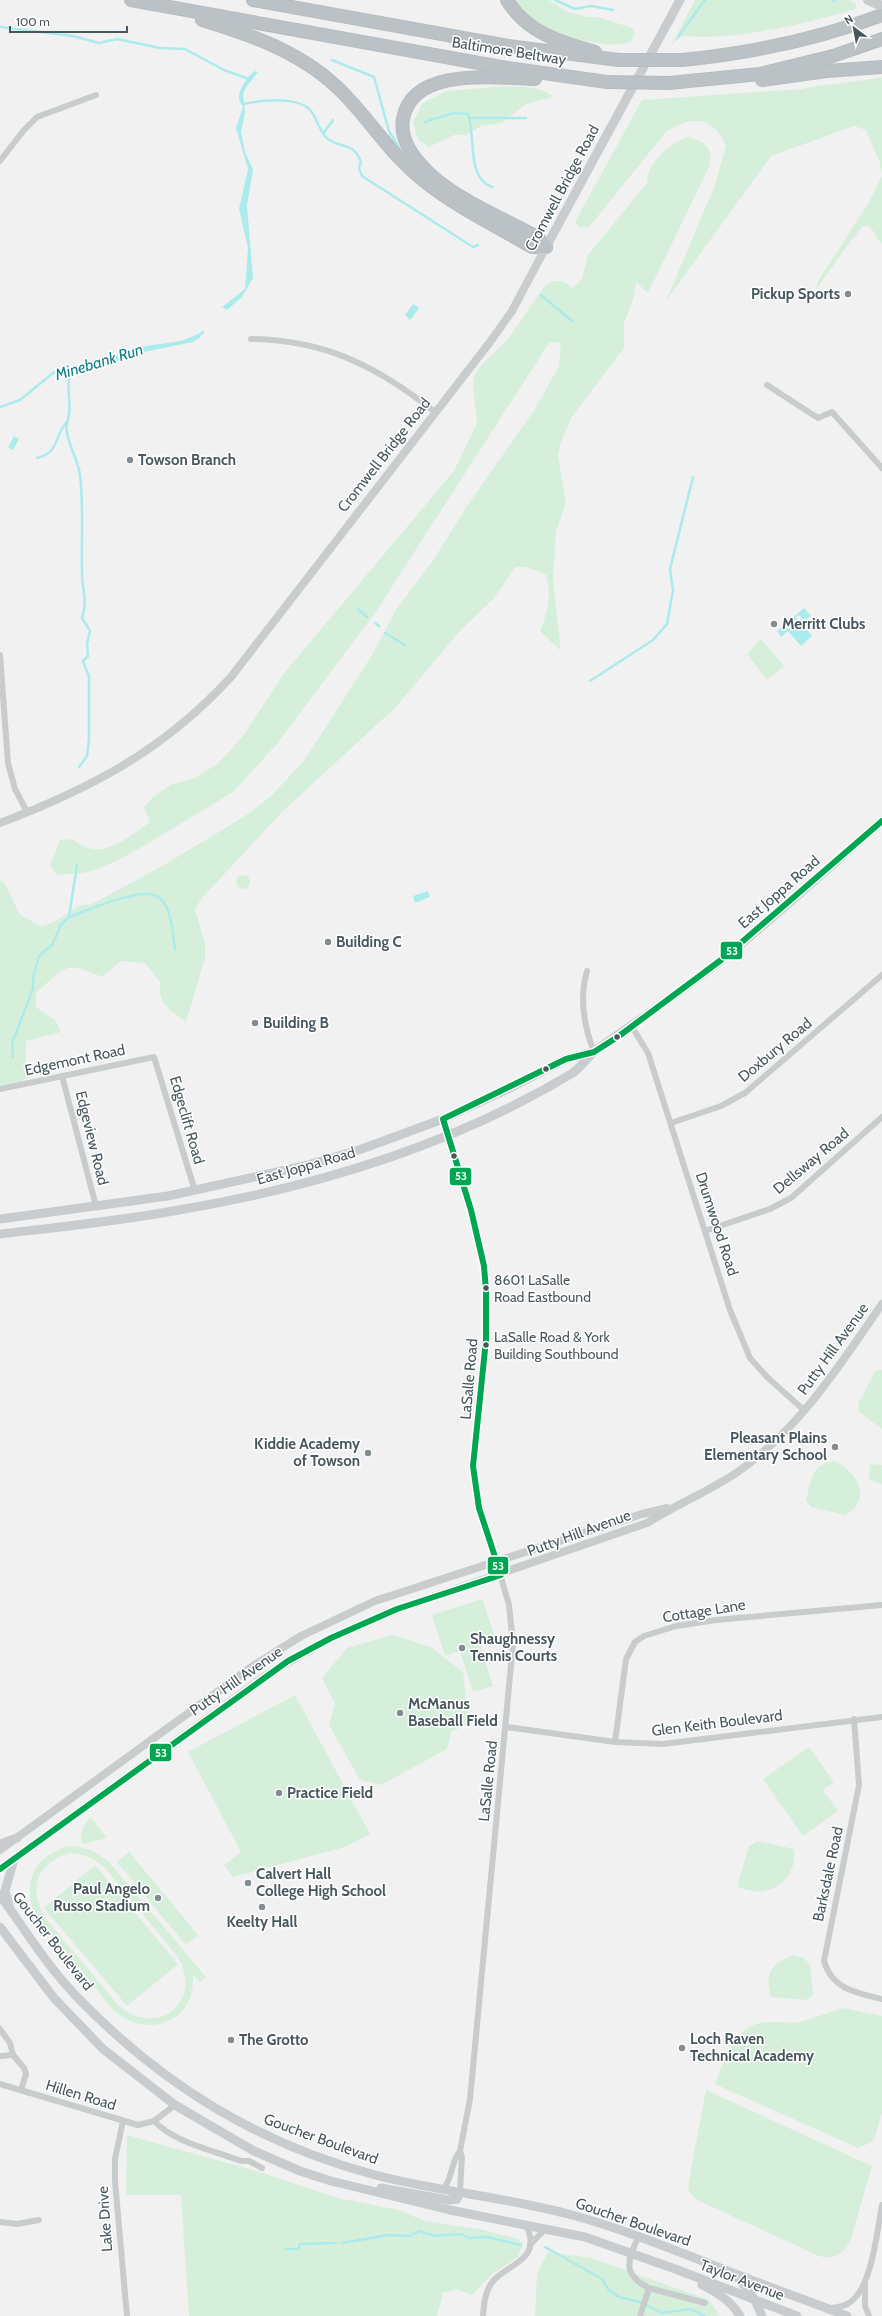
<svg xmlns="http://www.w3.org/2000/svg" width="882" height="2316" font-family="Cabin,sans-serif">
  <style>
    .green { fill: #d6efdb; fill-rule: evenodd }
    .water { fill: #acebeb }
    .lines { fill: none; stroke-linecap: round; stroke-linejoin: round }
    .stream { stroke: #acebeb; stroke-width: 2.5 }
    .motorway-casing { stroke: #b6bdc0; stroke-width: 14 }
    .minor { stroke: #c8cccd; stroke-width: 6 }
    .tertiary { stroke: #c8cccd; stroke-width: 8 }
    .secondary { stroke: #c9ccce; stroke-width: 9 }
    .primary { stroke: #c6cbcc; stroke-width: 10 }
    .motorway { stroke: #bbc1c4; stroke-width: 12 }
    .motorway-bridge-casing { stroke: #b6bdc0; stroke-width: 14; stroke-linecap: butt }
    .motorway-bridge { stroke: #bbc1c4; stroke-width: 12 }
    .bus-1-casing { stroke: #fff; stroke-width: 9 }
    .bus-1 { stroke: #00a651; stroke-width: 6 }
    .poi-dot { fill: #838d91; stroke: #fff; stroke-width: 1.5 }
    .bus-dot { fill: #48575d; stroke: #fff; stroke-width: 1.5 }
    .labels { text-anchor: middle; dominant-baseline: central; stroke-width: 3; stroke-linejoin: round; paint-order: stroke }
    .bus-label { font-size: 14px; fill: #48575d; stroke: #fff; text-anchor: start }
    .street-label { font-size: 15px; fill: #48575d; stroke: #fff }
    .poi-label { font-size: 15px; font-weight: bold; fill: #48575d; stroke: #fff; text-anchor: start }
    .water-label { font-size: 16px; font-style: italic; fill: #117f82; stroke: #fff }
    .line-badge { stroke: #fff; stroke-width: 1.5 }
    .badge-label { font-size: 11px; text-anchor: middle; font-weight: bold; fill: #fff }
  </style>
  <rect width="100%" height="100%" fill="#f1f1f1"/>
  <!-- green -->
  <g class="green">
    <path d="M 516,0 L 549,0 L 566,11 L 586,17 L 597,17 L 633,28 L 635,34 C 633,38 631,42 627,43 C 612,49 562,37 547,29 C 534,23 524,12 516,0 Z"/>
    <path d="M 695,0 L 849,0 L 856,4 L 855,9 C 804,24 736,41 683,36 L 672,44 Z"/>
    <path d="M 882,77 L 882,174 L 880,163 L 866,130 L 854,126 L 771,156 L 666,301 L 715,185 L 726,145 C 711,114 692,116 666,132 L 589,227 L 580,228 L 575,222 L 642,100 L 802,89 C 828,83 855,83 882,77 Z"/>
    <path d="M 505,86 C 519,87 543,86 553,97 L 526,104 L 502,123 L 481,126 L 466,135 L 454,135 L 429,147 L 418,140 L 413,122 L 423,103 L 447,91 Z"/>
    <path d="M 686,137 C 704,140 714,147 709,167 L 648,293 L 636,282 L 633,300 L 624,323 L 624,348 L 571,418 L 561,442 L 558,455 L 566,503 L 556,531 L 553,580 L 561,651 L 540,631 C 548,612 552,595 546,575 L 527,567 L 515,567 L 494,598 L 458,633 L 397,706 L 281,813 L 202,898 L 195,909 L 205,944 L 205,958 L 186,1022 C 169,1009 158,1005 160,982 L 145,963 L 121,961 L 102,977 C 62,960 66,967 36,993 L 36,1007 L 56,1021 L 61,1032 L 26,1041 L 26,1078 L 16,1086 L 0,1086 L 0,879 L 5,884 L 20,915 L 41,926 L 52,923 L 79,906 L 92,904 L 157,869 L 219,832 L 251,812 L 271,796 L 304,761 L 372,655 L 396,610 L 434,559 L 467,506 L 535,409 L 559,366 L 561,342 L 549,343 L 377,610 L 277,744 L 233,792 L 142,847 L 120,859 L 96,870 L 83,873 L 57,875 L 50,865 L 60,840 L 73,839 C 98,864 127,838 150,822 L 144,807 L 153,797 L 172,784 L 195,778 L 217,764 L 226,755 L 243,736 L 285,672 L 454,471 L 477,423 L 473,386 L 475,374 L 482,364 L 508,339 L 543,288 L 551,281 L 563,281 L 573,288 L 582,279 L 588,255 L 647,183 C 647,162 669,145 686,137 Z"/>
    <path d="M 882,176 L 882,243 C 875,239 875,231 869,226 L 863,226 L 846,247 L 816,290 L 818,281 L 869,202 Z"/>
    <polygon points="761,639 784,666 767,680 747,654"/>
    <circle cx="243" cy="882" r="7"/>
    <polygon points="876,1370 882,1370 882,1429 859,1412 858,1404"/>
    <path d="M 834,1461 C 858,1471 873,1501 845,1515 L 811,1507 L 806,1500 C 812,1480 810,1465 834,1461 Z"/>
    <polygon points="870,1464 882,1465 882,1484 869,1480"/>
    <polygon points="482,1599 496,1640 480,1645 493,1686 473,1692 460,1651 445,1656 432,1615"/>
    <polygon points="393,1635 431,1647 463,1672 469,1723 451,1732 447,1749 381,1785 360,1780 329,1725 335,1703 322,1678 347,1648"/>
    <polygon points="295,1695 370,1834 345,1847 233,1877 224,1865 241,1852 188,1752"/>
    <polygon points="809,1747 834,1782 823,1790 838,1811 803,1836 763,1779"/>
    <path d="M 91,1817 L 107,1838 L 82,1844 C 80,1834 82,1824 91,1817 Z"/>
    <path d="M 757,1841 L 794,1849 C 797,1868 785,1887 765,1891 C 755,1893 745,1889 737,1887 L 749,1846 Z"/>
    <path d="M 68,1846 C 86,1847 96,1851 109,1862 L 206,1977 L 200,1982 L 193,1975 C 196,2022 148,2040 114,2011 L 33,1911 C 24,1878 35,1857 68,1846 ZM 69,1853 C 84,1854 93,1858 104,1867 L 177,1956 C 205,2001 157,2039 119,2006 L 47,1920 C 28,1891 34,1865 69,1853 Z"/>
    <polygon points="129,1852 198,1935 186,1945 117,1862"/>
    <polygon points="95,1865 178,1964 127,2006 44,1908"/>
    <path d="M 793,1955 L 802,1957 L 810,1964 L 813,1995 L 808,2000 L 771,1997 C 764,1974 771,1963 793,1955 Z"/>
    <path d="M 843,2008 L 882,2016 L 882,2112 L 874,2141 L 858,2148 L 715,2084 C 725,2058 734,2024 767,2022 C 777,2021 788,2024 798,2022 C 813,2019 828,2012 843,2008 Z"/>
    <path d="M 706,2090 L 872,2166 L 850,2242 C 842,2255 834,2260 819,2256 L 697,2200 C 689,2193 687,2190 689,2180 Z"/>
    <polygon points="127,2135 263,2173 334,2197 398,2210 425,2221 484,2230 518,2239 523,2244 518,2257 492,2274 472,2295 456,2289 443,2293 437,2316 189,2316 181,2195 126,2195"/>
    <polygon points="548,2252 591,2258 709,2300 720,2316 535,2316 537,2273"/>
  </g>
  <!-- water -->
  <g class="water">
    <path d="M 255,71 L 258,72 L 245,89 L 243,95 L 245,112 L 241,132 L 245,152 L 253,170 L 247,205 L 253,278 L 242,297 L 227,310 L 222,307 L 245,289 L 248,248 L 239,209 L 248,169 L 236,128 L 243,107 C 242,104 239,101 239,99 C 238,89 248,76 255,71 Z"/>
    <polygon points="413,304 419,308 410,320 405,315"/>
    <path d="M 198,334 L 201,337 L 193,342 L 139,353 L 103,366 L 77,369 L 67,374 L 65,371 L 66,369 C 87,362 108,358 129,353 C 134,352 139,347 146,346 C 163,343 182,343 198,334 Z"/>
    <polygon points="14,436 19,439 13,450 8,447"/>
    <polygon points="804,608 811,616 804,621 799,615 796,617 812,636 801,646 788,631 781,637 777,631"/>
    <polygon points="428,891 430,897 415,903 413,896"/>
  </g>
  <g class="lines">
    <!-- stream -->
    <g class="stream">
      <polyline points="555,0 575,9 591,6 613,10"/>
      <polyline points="832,0 834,1"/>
      <polyline points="0,27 73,36 99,43 117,39 160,48 185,49 224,70 249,79"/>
      <polyline points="678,37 705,0"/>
      <polyline points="332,60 374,77 389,131 401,151"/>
      <path d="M 244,104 C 260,100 300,96 311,111 C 318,120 319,132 328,139 C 342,149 354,142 361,162 L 359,168 L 362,176 L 473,247 L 478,245"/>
      <polyline points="470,118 526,118"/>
      <path d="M 425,122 L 453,113 L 468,114 C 476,135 466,178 492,187"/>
      <polyline points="323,134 333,120"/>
      <polyline points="541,295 572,321"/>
      <polyline points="198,336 203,332"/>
      <path d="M 70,371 C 66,388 71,400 69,414 C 68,421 65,425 67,432 C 69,447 78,460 80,475 C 84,508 81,540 82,573 C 82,591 88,600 82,618 L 90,631 L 87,644 L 88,656 L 83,661 L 89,677 L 89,739 L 87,756 L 79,767"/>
      <polyline points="0,407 20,400 53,373 68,370"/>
      <path d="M 37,458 C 59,453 54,437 66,423"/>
      <polyline points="358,609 367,617"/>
      <polyline points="375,623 379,626"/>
      <polyline points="385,633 405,645"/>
      <polyline points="590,681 653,640 667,624 673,590 670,569 693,477"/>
      <path d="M 69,917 C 87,911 145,884 160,898 C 172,910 173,935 175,950"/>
      <polyline points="13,1057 12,1043 33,989 33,977 39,956 52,945 61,925 69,917 77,865"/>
      <polyline points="413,2234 419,2231 435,2236 461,2234 469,2238 487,2237 520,2245"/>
      <polyline points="342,2243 389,2235 410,2236"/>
      <polyline points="545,2247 602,2279 609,2290 619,2297 640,2302 662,2313 691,2309 705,2316"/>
      <polyline points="286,2249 298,2249 300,2244 336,2243"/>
    </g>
    <defs>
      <g id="motorway">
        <polyline points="131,0 501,67 607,82"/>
        <polyline points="253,0 508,46 619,60"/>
        <path d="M 507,0 C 527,33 560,42 595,52"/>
        <path d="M 202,20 C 255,36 306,54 345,95 C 372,123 392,156 423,180 C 456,207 496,226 532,247 L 546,247"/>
        <path d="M 682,60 C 752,53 816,40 882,15"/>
        <path d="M 535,79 C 496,78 412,66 403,119 C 399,142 417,162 432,176 C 462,202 502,218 537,237 L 546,247"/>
        <polyline points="762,80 827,71 882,67"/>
        <polyline points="669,83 760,74 833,56 882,39"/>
      </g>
    </defs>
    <!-- motorway casing -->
    <use href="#motorway" class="motorway-casing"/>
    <!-- minor -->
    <g class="minor">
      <polyline points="0,161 24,130 37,117 96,95"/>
      <path d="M 251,339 C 326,340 378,367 435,412"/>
      <polyline points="767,385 818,418 832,412 882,468"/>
      <polyline points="0,655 8,763 15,789 27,812"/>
      <path d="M 587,971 C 579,998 584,1026 594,1052"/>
      <polyline points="632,1027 648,1053 730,1310 750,1358 768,1378 805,1411"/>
      <polyline points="62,1076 96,1206"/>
      <polyline points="0,1089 154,1057 195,1191"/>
      <polyline points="671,1123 721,1106 745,1093 882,975"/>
      <path d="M 447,1135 C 461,1178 477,1221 484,1266 C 493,1332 480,1400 473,1466 L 474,1484 L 509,1605 L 513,1644 L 470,2099 L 460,2151 L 462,2157 L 460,2191"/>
      <polyline points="705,1231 770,1209 791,1198 882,1117"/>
      <path d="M 854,1719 L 859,1785 L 824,1961 C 832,1989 856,1993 882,1999"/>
      <polyline points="507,1727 615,1742 663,1744 882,1717"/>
      <polyline points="615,1742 626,1659 635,1642 644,1636 676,1626 716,1620 882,1605"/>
      <polyline points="0,2029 10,2043 13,2055 24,2068 26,2074 21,2090"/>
      <polyline points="0,2056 13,2055"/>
      <polyline points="0,2084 138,2125 154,2121 175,2105"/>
      <polyline points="123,2121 115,2159 115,2181 127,2316"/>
      <path d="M 154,2121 C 175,2143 213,2150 241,2161 L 249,2161 L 262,2168"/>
      <path d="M 444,2188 C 453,2177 451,2161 460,2151"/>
      <polyline points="0,2222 17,2224 39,2220"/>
      <path d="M 639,2235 C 628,2260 621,2274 649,2288 L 640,2316"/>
      <polyline points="530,2245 545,2229"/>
      <polyline points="865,2282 865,2306 869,2316"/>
      <polyline points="649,2288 705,2303"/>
      <path d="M 831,2308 C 837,2307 843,2307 849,2303 C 872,2289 877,2231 882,2205"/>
      <path d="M 483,2316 C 484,2303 485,2290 494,2280 C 509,2264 543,2259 526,2225"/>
    </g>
    <!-- tertiary -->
    <g class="tertiary">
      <path d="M 0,823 C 92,788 164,750 231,677 L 490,342 L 512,311 L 546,247"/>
      <polyline points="0,1850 253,1666 301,1636 375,1601 642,1514 667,1508"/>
      <path d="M 0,1869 L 265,1676 L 331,1638 L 397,1609 L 647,1523 C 677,1504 710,1491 739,1471 C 801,1427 840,1365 882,1304"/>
    </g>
    <!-- secondary -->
    <g class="secondary">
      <polyline points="546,247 680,0"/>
      <polyline points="0,1219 168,1196 304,1166 359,1150 443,1119 508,1089 566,1059 593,1052"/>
      <path d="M 0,1234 C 60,1227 120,1221 179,1210 C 314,1187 453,1145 571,1074 C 581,1068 587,1057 596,1050 C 636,1022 676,995 715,965 C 772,920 827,869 882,821"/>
      <polyline points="0,1844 17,1838"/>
      <path d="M 0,1895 C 26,1931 49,1969 80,2000 C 164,2086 259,2144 375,2175 C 440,2192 507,2197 572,2215 C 627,2230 679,2252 733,2273 C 771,2288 809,2301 847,2316"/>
      <polyline points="9,1905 5,1891 14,1859"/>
      <polyline points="0,1927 54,1998 103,2049 175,2105 254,2151 300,2171 331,2181 450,2210 585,2237 678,2270 797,2316"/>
      <polyline points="381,2188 448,2200 457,2199 460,2191"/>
      <polyline points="735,2274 755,2300 762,2316"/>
      <path d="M 702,2285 C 717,2292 732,2302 740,2316"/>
    </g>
    <!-- primary -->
    <polyline class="primary" points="868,0 882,6"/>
    <!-- motorway -->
    <use href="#motorway" class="motorway"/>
    <defs>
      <g id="motorway-bridge">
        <polyline points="619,60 682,60"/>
        <polyline points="607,82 669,83"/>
      </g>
    </defs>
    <!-- motorway-bridge casing -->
    <use href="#motorway-bridge" class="motorway-bridge-casing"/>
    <!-- motorway-bridge -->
    <use href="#motorway-bridge" class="motorway-bridge"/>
    <defs>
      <polyline id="bus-1" points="0,1869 288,1661 331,1638 397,1609 501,1575 479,1508 473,1466 486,1340 486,1291 484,1266 471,1210 443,1119 566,1059 594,1052 619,1036 721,960 882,821"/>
    </defs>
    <!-- bus-1 casing -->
    <use href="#bus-1" class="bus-1-casing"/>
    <!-- bus-1 -->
    <use href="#bus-1" class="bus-1"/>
  </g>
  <!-- markers -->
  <g class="poi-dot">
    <circle cx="848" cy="294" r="4"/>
    <circle cx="130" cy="460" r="4"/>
    <circle cx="774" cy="624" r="4"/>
    <circle cx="328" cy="942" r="4"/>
    <circle cx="255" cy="1023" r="4"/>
    <circle cx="835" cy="1447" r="4"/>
    <circle cx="368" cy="1453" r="4"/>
    <circle cx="462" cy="1648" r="4"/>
    <circle cx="400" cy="1713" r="4"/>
    <circle cx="279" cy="1793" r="4"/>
    <circle cx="248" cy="1883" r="4"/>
    <circle cx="158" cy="1898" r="4"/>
    <circle cx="262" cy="1907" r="4"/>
    <circle cx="231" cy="2040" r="4"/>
    <circle cx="682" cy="2048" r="4"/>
  </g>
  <g class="bus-dot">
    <circle cx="617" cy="1037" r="3.5"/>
    <circle cx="546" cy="1069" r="3.5"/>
    <circle cx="454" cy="1156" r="3.5"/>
    <circle cx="486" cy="1288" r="3.5"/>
    <circle cx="486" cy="1345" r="3.5"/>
  </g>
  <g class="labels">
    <!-- bus labels -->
    <g class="bus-label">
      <text x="494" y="1280">8601 LaSalle<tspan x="494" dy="17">Road Eastbound</tspan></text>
      <text x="494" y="1337">LaSalle Road &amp; York<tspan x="494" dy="17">Building Southbound</tspan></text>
    </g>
    <!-- street labels -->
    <g class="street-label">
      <text transform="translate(509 51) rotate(9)">Baltimore Beltway</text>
      <text transform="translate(562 188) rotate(-62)">Cromwell Bridge Road</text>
      <text transform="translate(384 455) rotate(-52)">Cromwell Bridge Road</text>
      <text transform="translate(779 892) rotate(-41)">East Joppa Road</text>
      <text transform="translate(775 1050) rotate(-40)">Doxbury Road</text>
      <text transform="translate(75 1060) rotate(-12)">Edgemont Road</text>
      <text transform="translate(187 1120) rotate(74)">Edgeclift Road</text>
      <text transform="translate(92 1138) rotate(76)">Edgeview Road</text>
      <text transform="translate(811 1161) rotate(-40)">Dellsway Road</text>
      <text transform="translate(306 1166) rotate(-16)">East Joppa Road</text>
      <text transform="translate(717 1224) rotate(72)">Drumwood Road</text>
      <text transform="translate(833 1349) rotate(-54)">Putty Hill Avenue</text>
      <text transform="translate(469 1379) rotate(-85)">LaSalle Road</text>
      <text transform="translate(579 1533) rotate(-20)">Putty Hill Avenue</text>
      <text transform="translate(704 1611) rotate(-9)">Cottage Lane</text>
      <text transform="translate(236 1681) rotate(-35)">Putty Hill Avenue</text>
      <text transform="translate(717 1723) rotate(-7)">Glen Keith Boulevard</text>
      <text transform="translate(488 1781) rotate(-84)">LaSalle Road</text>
      <text transform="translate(828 1874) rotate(-78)">Barksdale Road</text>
      <text transform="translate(53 1941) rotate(52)">Goucher Boulevard</text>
      <text transform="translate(81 2095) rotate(17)">Hillen Road</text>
      <text transform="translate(321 2139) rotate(20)">Goucher Boulevard</text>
      <text transform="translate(105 2219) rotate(-94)">Lake Drive</text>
      <text transform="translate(633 2222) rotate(19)">Goucher Boulevard</text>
      <text transform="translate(742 2280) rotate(21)">Taylor Avenue</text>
    </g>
    <!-- poi labels -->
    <g class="poi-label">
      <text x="840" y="294" text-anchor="end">Pickup Sports</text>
      <text x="138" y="460">Towson Branch</text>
      <text x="782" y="624">Merritt Clubs</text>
      <text x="336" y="942">Building C</text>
      <text x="263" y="1023">Building B</text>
      <text x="827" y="1438" text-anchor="end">Pleasant Plains<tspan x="827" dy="17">Elementary School</tspan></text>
      <text x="360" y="1444" text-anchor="end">Kiddie Academy<tspan x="360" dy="17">of Towson</tspan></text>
      <text x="470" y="1639">Shaughnessy<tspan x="470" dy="17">Tennis Courts</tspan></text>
      <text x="408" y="1704">McManus<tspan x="408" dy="17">Baseball Field</tspan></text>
      <text x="287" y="1793">Practice Field</text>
      <text x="256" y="1874">Calvert Hall<tspan x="256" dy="17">College High School</tspan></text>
      <text x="150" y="1889" text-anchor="end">Paul Angelo<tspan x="150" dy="17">Russo Stadium</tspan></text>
      <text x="262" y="1922" text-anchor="middle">Keelty Hall</text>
      <text x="690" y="2039">Loch Raven<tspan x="690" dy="17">Technical Academy</tspan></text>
      <text x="239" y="2040">The Grotto</text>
    </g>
    <!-- water labels -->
    <g class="water-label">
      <text transform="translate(99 362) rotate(-17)">Minebank Run</text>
    </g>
  </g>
  <g class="line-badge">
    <rect x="720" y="941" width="23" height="19" rx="4" fill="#00a651"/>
    <rect x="449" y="1167" width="23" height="19" rx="4" fill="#00a651"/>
    <rect x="487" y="1556" width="22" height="19" rx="4" fill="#00a651"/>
    <rect x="149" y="1743" width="23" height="19" rx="4" fill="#00a651"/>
  </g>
  <g class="badge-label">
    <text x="732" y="955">53</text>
    <text x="461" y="1180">53</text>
    <text x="498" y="1570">53</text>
    <text x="161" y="1757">53</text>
  </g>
  <!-- north arrow -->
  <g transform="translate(854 28) rotate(328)" stroke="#ffffff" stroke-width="3" paint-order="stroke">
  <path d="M0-3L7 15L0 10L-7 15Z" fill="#48575d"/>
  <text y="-6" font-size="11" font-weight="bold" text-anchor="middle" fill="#48575d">N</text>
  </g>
  <!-- scale -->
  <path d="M10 26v6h117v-6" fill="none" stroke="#48575d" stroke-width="2"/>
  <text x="16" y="26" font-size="12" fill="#48575d" stroke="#ffffff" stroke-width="3" paint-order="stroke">100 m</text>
</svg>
